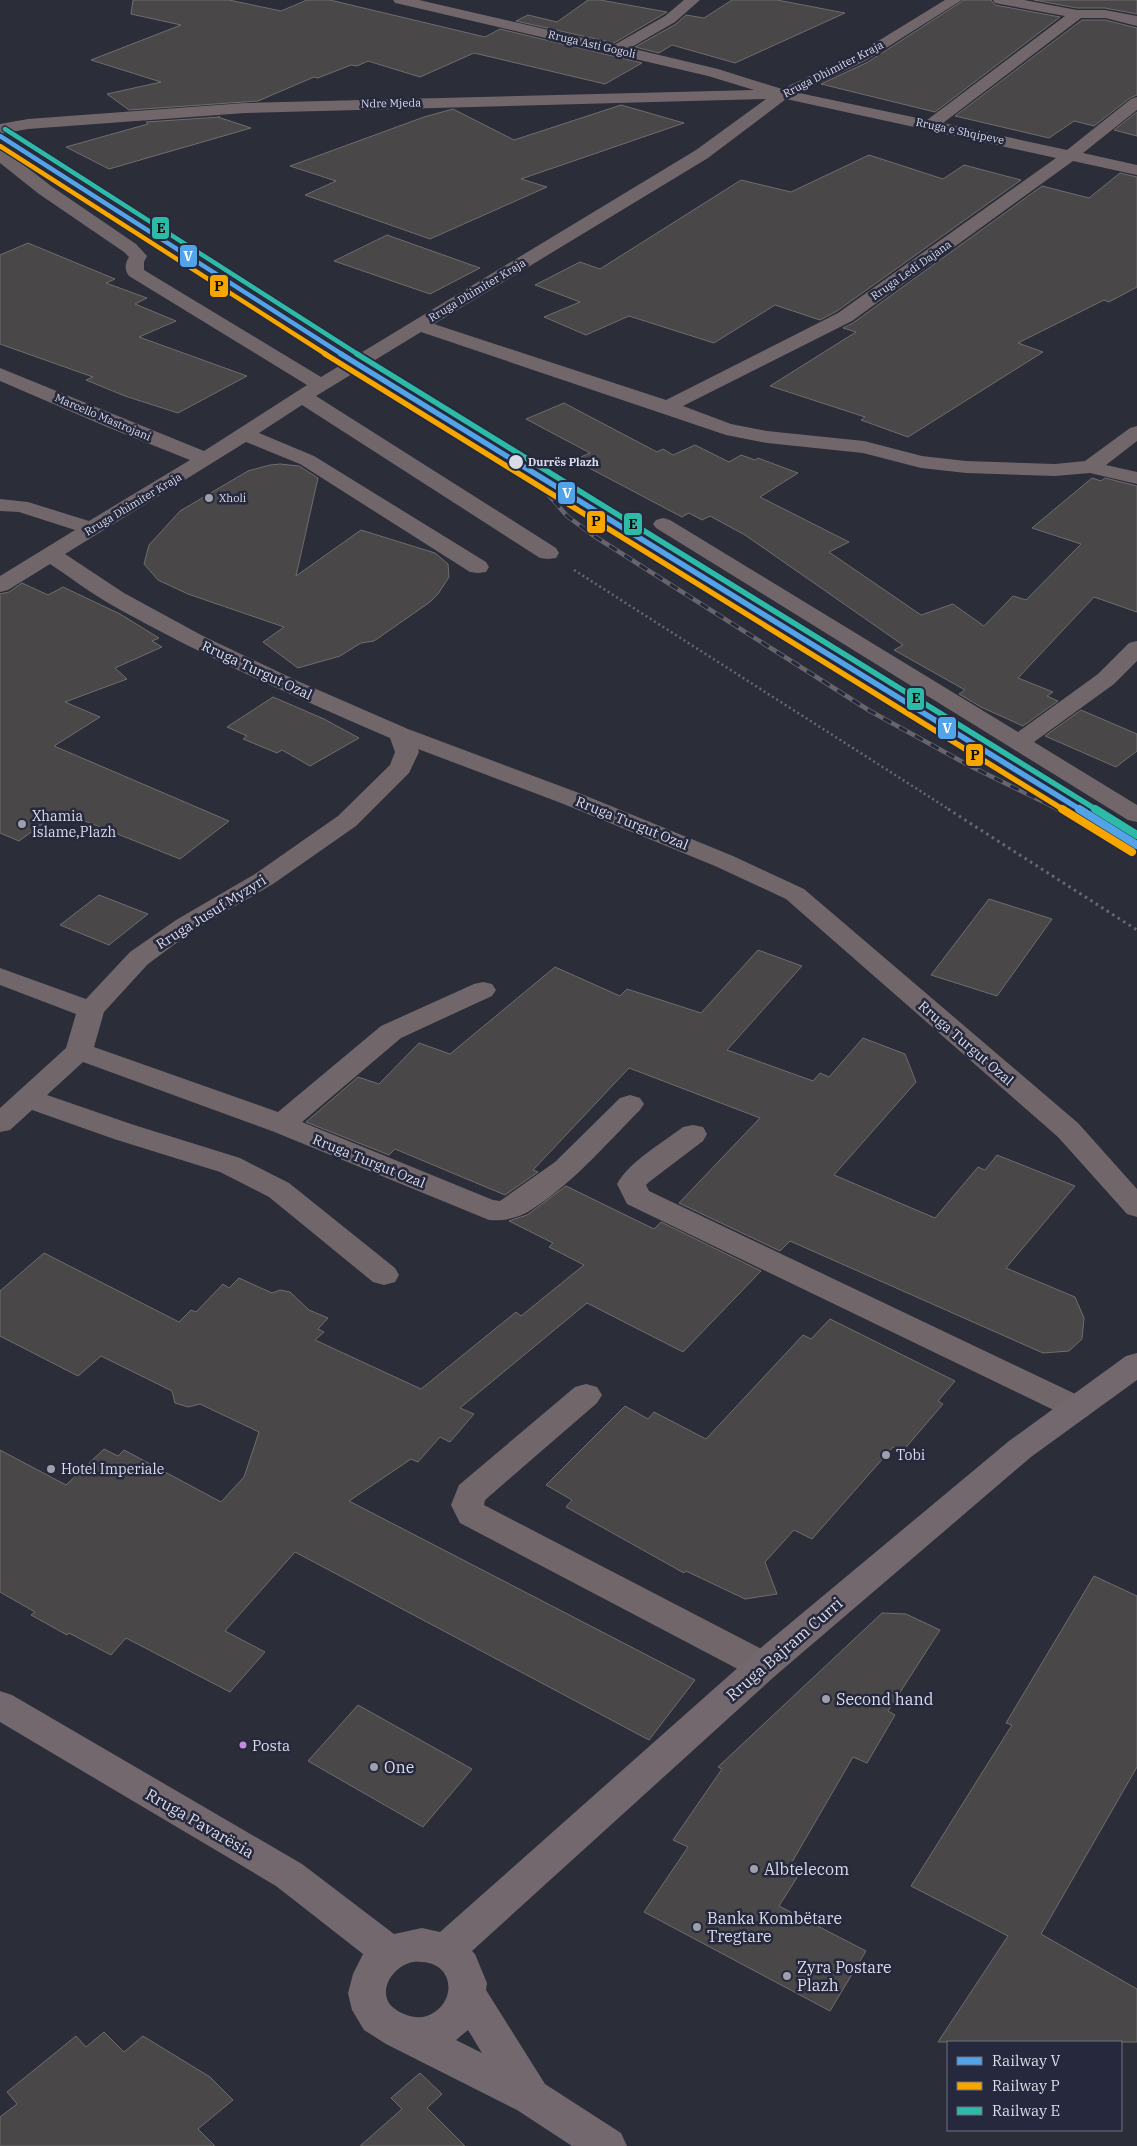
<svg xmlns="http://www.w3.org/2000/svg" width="1137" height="2146" font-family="'IBM Plex Serif',serif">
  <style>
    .building { fill: #494748; stroke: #706c6e }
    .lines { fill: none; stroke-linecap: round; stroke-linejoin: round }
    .path-far1 { stroke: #6c676b; stroke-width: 2.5; stroke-dasharray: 2 3; stroke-linecap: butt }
    .path { stroke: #6c676b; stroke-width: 3; stroke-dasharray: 2.5 4; stroke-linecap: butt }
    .minor { fill: #71676b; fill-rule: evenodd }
    .major { fill: #72686e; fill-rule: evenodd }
    .rail-far1-casing { stroke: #67646b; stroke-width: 4.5 }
    .rail-casing { stroke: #67646b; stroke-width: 5.5 }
    .rail-far1 { stroke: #26293d; stroke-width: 3; stroke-dasharray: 9; stroke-linecap: butt }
    .rail { stroke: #26293d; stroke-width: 4; stroke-dasharray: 11; stroke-linecap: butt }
    .rail-1-far2-casing { stroke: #26293d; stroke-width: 7 }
    .rail-1-far1-casing { stroke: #26293d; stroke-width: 9 }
    .rail-1-casing { stroke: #26293d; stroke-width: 11 }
    .rail-2-far2-casing { stroke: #26293d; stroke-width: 7 }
    .rail-2-far1-casing { stroke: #26293d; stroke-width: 9 }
    .rail-2-casing { stroke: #26293d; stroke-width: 11 }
    .rail-3-far2-casing { stroke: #26293d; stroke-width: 7 }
    .rail-3-far1-casing { stroke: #26293d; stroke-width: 9 }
    .rail-3-casing { stroke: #26293d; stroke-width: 11 }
    .rail-1-far2 { stroke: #53a3e8; stroke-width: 4.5 }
    .rail-1-far1 { stroke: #53a3e8; stroke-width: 5.5 }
    .rail-1 { stroke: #53a3e8; stroke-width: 8 }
    .rail-2-far2 { stroke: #f7a600; stroke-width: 4.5 }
    .rail-2-far1 { stroke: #f7a600; stroke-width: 5.5 }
    .rail-2 { stroke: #f7a600; stroke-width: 8 }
    .rail-3-far2 { stroke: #2dbaa7; stroke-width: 4.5 }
    .rail-3-far1 { stroke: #2dbaa7; stroke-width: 5.5 }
    .rail-3 { stroke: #2dbaa7; stroke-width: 8 }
    .stop-dot { fill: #dadce9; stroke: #26293d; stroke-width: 2 }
    .poi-dot { fill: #9d9fab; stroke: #26293d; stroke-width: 2 }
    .bus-dot { fill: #c787e3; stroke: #26293d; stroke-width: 2 }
    .labels { text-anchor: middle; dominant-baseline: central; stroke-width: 5; stroke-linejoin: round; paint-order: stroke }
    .far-street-label { font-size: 11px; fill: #dadce9; stroke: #26293d }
    .far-stop-label { font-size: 11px; font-weight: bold; fill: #dadce9; stroke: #26293d; text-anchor: start }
    .far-poi-label { font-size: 11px; fill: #dadce9; stroke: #26293d; text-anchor: start }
    .street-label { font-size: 14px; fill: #dadce9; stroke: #26293d }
    .poi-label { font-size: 14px; fill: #dadce9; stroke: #26293d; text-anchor: start }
    .near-bus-label { font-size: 15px; fill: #dadce9; stroke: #26293d; text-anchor: start }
    .near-street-label { font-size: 16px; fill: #dadce9; stroke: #26293d }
    .near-poi-label { font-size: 16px; fill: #dadce9; stroke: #26293d; text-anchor: start }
    .line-badge { stroke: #26293d; stroke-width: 2 }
    .badge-label { font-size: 14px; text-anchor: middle; font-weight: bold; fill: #fff }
    .pale-badge-label { font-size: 14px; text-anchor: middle; font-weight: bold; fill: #111 }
  </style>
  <rect width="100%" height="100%" fill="#2b2d38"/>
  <!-- building -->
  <g class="building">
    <polygon points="133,0 229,0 281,11 307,0 330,0 485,37 500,29 642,63 605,84 474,53 420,77 368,61 357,66 351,65 318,78 314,77 258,101 129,110 107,94 161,82 91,60 181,25 131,14"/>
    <polygon points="588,0 600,0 667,12 614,43 516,21 528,15 557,22"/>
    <polygon points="732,0 777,0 845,13 735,63 672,45 659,53 635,47 676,24 686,15 704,18"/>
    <polygon points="964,0 991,0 995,5 1060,17 935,112 821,84 868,62"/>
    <polygon points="1034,0 1137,0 1137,14 1105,8 1077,8"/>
    <polygon points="1082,20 1105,20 1137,28 1137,95 1130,98 1094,126 1074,121 1049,138 955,116"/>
    <polygon points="621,105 684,123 521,179 547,187 430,239 305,195 336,181 290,166 424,117 453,109 514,140"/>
    <polygon points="1137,112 1137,136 1114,130"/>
    <polygon points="218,117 251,128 109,169 66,147 148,124 146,122 220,117"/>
    <polygon points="869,155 943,179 964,165 1021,180 837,311 820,320 775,305 714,343 629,316 586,335 544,317 580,302 535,285 580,262 600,269 741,180 791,192"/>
    <polygon points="1120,173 1137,177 1137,287 1109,302 1104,300 1018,343 1043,352 908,437 861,420 865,417 770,386 856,332 843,328 853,323 1042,186 1089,198"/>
    <polygon points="387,235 480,268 430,294 334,261"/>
    <polygon points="28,243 115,279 106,283 147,298 135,304 176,321 139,337 247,376 178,413 125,396 86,380 93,377 0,344 0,255"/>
    <polygon points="564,403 657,452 663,449 673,455 695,445 729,462 741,455 755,460 758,458 798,473 760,497 849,542 829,552 921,615 953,604 984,626 1013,596 1026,600 1081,544 1032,528 1092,478 1101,481 1105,478 1137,486 1137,612 1094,597 1018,678 1053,692 1047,696 1058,701 1023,726 981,707 959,694 965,690 894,650 903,645 745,535 710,516 702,520 689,513 682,517 574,460 590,453 526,419"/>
    <polygon points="280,464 299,466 318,478 296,576 361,530 435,553 448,564 449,577 438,594 430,602 374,641 361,643 340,656 298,668 263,642 284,627 188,594 158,580 144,564 149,545 180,511 248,471 270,465"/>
    <polygon points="22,583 48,595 63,587 120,614 159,638 152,641 162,647 115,668 127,679 65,702 100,717 54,746 229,821 180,859 60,811 19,841 0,833 0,594 9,592"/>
    <polygon points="273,697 324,719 359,738 310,766 282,750 277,753 243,739 247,736 227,727"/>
    <polygon points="1081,710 1137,734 1137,751 1116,767 1045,736"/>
    <polygon points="99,895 148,914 109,945 60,925"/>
    <polygon points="989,899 1052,919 997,996 931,975"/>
    <polygon points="758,950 802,966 727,1050 813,1081 820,1073 829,1077 863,1038 905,1054 916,1082 834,1175 935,1218 978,1167 985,1170 997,1155 1075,1186 1006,1268 1075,1297 1084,1318 1082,1339 1069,1351 1043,1353 790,1241 780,1251 679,1203 760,1118 629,1068 533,1170 538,1172 505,1195 395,1149 389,1155 306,1122 358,1077 379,1084 419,1043 450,1054 555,967 620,996 627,989 701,1013"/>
    <polygon points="566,1186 654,1229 661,1222 761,1271 683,1352 587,1303 460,1408 474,1414 450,1442 440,1437 418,1462 411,1459 349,1501 695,1680 649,1740 295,1552 225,1631 265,1652 230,1692 126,1638 111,1655 69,1633 67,1635 31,1615 35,1612 0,1592 0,1450 66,1485 104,1449 118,1456 124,1450 221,1502 244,1477 259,1432 200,1404 188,1407 175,1403 172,1391 101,1356 78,1376 0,1336 0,1291 44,1253 179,1322 191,1310 196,1312 223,1284 229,1288 239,1278 272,1293 280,1290 290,1292 309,1310 328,1318 318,1329 324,1332 315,1340 421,1389 516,1312 521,1316 584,1265 549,1247 553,1243 509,1221 527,1215"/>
    <polygon points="830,1319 955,1381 938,1401 943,1404 902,1452 893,1447 812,1539 794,1530 765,1562 777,1594 745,1599 686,1571 684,1573 566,1507 572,1500 546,1485 625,1406 648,1419 654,1412 706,1439 803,1335 811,1339"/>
    <polygon points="1094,1576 1137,1596 1137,1767 1041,1934 1137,1989 1137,2042 938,2042 1008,1936 911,1886 1012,1725 1006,1723"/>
    <polygon points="882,1613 906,1614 940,1630 888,1711 895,1715 867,1763 853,1757 792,1862 803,1868 779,1906 866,1951 830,2011 644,1912 688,1847 673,1840 722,1769 718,1767"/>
    <polygon points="358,1705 472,1769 423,1827 308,1761"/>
    <polygon points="104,2032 124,2052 143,2036 210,2077 233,2100 198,2129 215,2146 0,2146 0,2117 17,2104 7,2092 76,2036 86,2047"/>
    <polygon points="420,2073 442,2094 427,2108 465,2146 360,2146 402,2109 391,2098"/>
  </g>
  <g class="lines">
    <!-- path-far1 -->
    <polyline class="path-far1" points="574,570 950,810"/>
    <!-- path -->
    <polyline class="path" points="948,809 1137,930"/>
    <!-- minor -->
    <g class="minor">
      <path d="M 393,0 L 419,0 L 614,45 L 665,16 L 684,0 L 700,0 L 675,22 L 630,48 L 718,69 L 782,89 L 857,54 L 945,0 L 962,0 L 867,60 L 799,93 L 927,120 L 1065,16 L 1000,4 L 995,3 L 993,0 L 1024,0 L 1077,10 L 1105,10 L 1137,16 L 1137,26 L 1105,18 L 1081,18 L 943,123 L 1067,150 L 1131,99 L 1137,97 L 1137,110 L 1083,153 L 1137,165 L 1137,175 L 1073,161 L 852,321 L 683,406 L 731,424 L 767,431 L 864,441 L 922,456 L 966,461 L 1055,464 L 1085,461 L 1130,428 L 1137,426 L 1137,441 L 1106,465 L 1137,472 L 1137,484 L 1090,473 L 1055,476 L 966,473 L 921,468 L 863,453 L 767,443 L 726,435 L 421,332 L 316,396 L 556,548 L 559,553 L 556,558 L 548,559 L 540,558 L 302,405 L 259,433 L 314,456 L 486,562 L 489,567 L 486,572 L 478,573 L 470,572 L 300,464 L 246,442 L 65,554 L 124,593 L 203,636 L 300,682 L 408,729 L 579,793 L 733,856 L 804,889 L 1078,1123 L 1137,1189 L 1137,1217 L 1127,1214 L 1058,1137 L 786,899 L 715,866 L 561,803 L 418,749 L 419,752 L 409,773 L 356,826 L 273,884 L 194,930 L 148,964 L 104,1012 L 94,1047 L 278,1112 L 381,1026 L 474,984 L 483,982 L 492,984 L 496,990 L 492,996 L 401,1038 L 302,1122 L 493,1200 L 500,1201 L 555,1162 L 620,1098 L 630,1095 L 640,1098 L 644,1104 L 640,1110 C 604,1146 570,1187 526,1213 C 514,1219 502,1221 489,1220 L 272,1131 L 83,1062 L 47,1095 L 134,1125 L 240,1158 L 289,1183 L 395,1268 L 399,1275 L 395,1282 L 384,1285 L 373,1282 L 269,1197 L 220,1172 L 114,1139 L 32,1110 L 10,1130 L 0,1132 L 0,1108 L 66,1048 L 76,1014 L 0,985 L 0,968 L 86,999 L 130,952 L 176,920 L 255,874 L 338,816 L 390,765 L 395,752 L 390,738 C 295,697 200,655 110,604 C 89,592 70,577 50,564 L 8,590 L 0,592 L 0,576 L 75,530 L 19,512 L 0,511 L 0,499 L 28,502 L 89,521 L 190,460 L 107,427 L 0,381 L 0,368 L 204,451 L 307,385 L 129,276 C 124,270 125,263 129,257 L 124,252 L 39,194 L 0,163 L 0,150 L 6,151 L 51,186 L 136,244 L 147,256 L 144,262 L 144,270 L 321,377 L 696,150 L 766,99 L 245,113 L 28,129 L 0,134 L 0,124 L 28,119 L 245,103 L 754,90 L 708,76 L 400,4 L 395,3 ZM 786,99 L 1056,158 L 838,313 L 666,400 L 434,324 L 708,158 Z"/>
      <polygon points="663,518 670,520 1018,732 1098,674 1129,643 1137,641 1137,661 1114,684 1034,742 1137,805 1137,822 1128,820 656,528 653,524 656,520"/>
      <path d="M 693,1125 L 703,1127 L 707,1134 L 703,1141 L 649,1182 L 646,1185 L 649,1191 L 1088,1400 L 1093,1408 L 1088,1416 L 1077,1420 L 1066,1416 L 627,1204 L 617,1184 C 631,1160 661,1144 683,1127 Z"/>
      <polygon points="586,1384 597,1387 602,1395 597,1403 485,1500 484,1505 775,1656 780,1666 775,1676 763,1680 751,1676 460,1523 451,1505 459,1485 575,1387"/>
    </g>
    <!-- major -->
    <path class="major" d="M 1137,1353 L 1137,1380 L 1031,1457 L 775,1676 L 472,1951 L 475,1954 L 487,1983 L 486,1990 L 545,2084 L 621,2133 L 627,2146 L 572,2146 L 517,2110 L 386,2044 L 364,2030 L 352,2010 L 348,1993 L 353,1974 L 363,1954 L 276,1886 L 0,1722 L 0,1691 L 12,1695 L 302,1864 L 394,1934 L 422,1928 L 440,1932 L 751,1656 L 1009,1441 L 1126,1356 ZM 413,1962 C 460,1958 457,2010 423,2017 C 412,2019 391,2011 387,1999 C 382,1982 397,1965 413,1962 ZM 468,2030 L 482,2053 L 456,2040 Z"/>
    <defs>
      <polyline id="rail-far1" points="516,462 540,485 567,516 594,536 870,711 970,766 1060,810"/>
      <polyline id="rail" points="1058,809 1137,848"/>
    </defs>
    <!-- rail-far1 casing -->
    <use href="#rail-far1" class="rail-far1-casing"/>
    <!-- rail casing -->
    <use href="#rail" class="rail-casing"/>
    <!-- rail-far1 -->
    <use href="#rail-far1" class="rail-far1"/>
    <!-- rail -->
    <use href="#rail" class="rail"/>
    <defs>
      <polyline id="rail-1-far2" points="0,136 343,355"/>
      <polyline id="rail-1-far1" points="341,354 1081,810"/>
      <polyline id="rail-1" points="1079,809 1137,845"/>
      <polyline id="rail-2-far2" points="0,146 327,355"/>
      <polyline id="rail-2-far1" points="325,354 1064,810"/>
      <polyline id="rail-2" points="1062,809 1132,852"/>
      <polyline id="rail-3-far2" points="5,129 359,355"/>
      <polyline id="rail-3-far1" points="357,354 1097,810"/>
      <polyline id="rail-3" points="1095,809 1137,835"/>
    </defs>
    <!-- rail-1-far2 casing -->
    <use href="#rail-1-far2" class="rail-1-far2-casing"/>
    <!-- rail-1-far1 casing -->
    <use href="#rail-1-far1" class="rail-1-far1-casing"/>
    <!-- rail-1 casing -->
    <use href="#rail-1" class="rail-1-casing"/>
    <!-- rail-2-far2 casing -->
    <use href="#rail-2-far2" class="rail-2-far2-casing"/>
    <!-- rail-2-far1 casing -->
    <use href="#rail-2-far1" class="rail-2-far1-casing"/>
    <!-- rail-2 casing -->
    <use href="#rail-2" class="rail-2-casing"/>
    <!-- rail-3-far2 casing -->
    <use href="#rail-3-far2" class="rail-3-far2-casing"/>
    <!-- rail-3-far1 casing -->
    <use href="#rail-3-far1" class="rail-3-far1-casing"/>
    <!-- rail-3 casing -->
    <use href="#rail-3" class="rail-3-casing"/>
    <!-- rail-1-far2 -->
    <use href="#rail-1-far2" class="rail-1-far2"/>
    <!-- rail-1-far1 -->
    <use href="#rail-1-far1" class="rail-1-far1"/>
    <!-- rail-1 -->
    <use href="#rail-1" class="rail-1"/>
    <!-- rail-2-far2 -->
    <use href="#rail-2-far2" class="rail-2-far2"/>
    <!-- rail-2-far1 -->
    <use href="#rail-2-far1" class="rail-2-far1"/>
    <!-- rail-2 -->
    <use href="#rail-2" class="rail-2"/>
    <!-- rail-3-far2 -->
    <use href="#rail-3-far2" class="rail-3-far2"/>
    <!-- rail-3-far1 -->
    <use href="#rail-3-far1" class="rail-3-far1"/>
    <!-- rail-3 -->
    <use href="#rail-3" class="rail-3"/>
  </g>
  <!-- markers -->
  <circle class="stop-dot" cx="516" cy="462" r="8"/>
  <g class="poi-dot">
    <circle cx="209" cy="498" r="5"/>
    <circle cx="22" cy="824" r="5"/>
    <circle cx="886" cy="1455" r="5"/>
    <circle cx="51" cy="1469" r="5"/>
    <circle cx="826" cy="1699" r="5"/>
    <circle cx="374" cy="1767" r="5"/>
    <circle cx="754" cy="1869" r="5"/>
    <circle cx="697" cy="1927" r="5"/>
    <circle cx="787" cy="1976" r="5"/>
  </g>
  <circle class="bus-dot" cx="243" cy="1745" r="4.5"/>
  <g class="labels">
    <!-- far-street labels -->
    <g class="far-street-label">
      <text transform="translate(592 44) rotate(13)">Rruga Asti Gogoli</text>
      <text transform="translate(833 69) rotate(-27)">Rruga Dhimiter Kraja</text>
      <text transform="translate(391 103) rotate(-1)">Ndre Mjeda</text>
      <text transform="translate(960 131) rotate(12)">Rruga e Shqipeve</text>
      <text transform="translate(911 270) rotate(-35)">Rruga Ledi Dajana</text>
      <text transform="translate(477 290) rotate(-31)">Rruga Dhimiter Kraja</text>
      <text transform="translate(103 417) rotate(23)">Marcello Mastrojani</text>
      <text transform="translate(133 504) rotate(-31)">Rruga Dhimiter Kraja</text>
    </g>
    <!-- far-stop labels -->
    <g class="far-stop-label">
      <text x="528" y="462">Durrës Plazh</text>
    </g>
    <!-- far-poi labels -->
    <g class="far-poi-label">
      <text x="219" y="498">Xholi</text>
    </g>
    <!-- street labels -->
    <g class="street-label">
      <text transform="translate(257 670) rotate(25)">Rruga Turgut Ozal</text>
      <text transform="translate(632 823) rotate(22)">Rruga Turgut Ozal</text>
      <text transform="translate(211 912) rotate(-32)">Rruga Jusuf Myzyri</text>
      <text transform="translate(966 1043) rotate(41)">Rruga Turgut Ozal</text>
      <text transform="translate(369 1161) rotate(22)">Rruga Turgut Ozal</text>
    </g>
    <!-- poi labels -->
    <g class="poi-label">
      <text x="32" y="816">Xhamia<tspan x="32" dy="16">Islame,Plazh</tspan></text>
      <text x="896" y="1455">Tobi</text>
      <text x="61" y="1469">Hotel Imperiale</text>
    </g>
    <!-- near-bus labels -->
    <g class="near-bus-label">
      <text x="252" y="1745">Posta</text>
    </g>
    <!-- near-street labels -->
    <g class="near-street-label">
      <text transform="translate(784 1649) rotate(-41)">Rruga Bajram Curri</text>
      <text transform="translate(200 1823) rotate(30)">Rruga Pavarësia</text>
    </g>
    <!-- near-poi labels -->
    <g class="near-poi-label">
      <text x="836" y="1699">Second hand</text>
      <text x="384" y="1767">One</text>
      <text x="764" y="1869">Albtelecom</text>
      <text x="707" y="1918">Banka Kombëtare<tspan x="707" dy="18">Tregtare</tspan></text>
      <text x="797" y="1967">Zyra Postare<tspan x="797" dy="18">Plazh</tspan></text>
    </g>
  </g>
  <g class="line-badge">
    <rect x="151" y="216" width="19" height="24" rx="5" fill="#2dbaa7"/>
    <rect x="179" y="244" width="19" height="24" rx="5" fill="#53a3e8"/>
    <rect x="209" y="274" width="20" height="24" rx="5" fill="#f7a600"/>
    <rect x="557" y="481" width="19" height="24" rx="5" fill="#53a3e8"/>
    <rect x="586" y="510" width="20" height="24" rx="5" fill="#f7a600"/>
    <rect x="623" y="512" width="20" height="24" rx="5" fill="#2dbaa7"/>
    <rect x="906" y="687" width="19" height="24" rx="5" fill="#2dbaa7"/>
    <rect x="937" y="716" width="20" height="24" rx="5" fill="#53a3e8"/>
    <rect x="965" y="743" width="19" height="24" rx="5" fill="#f7a600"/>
  </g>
  <g class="badge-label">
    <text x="188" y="261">V</text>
    <text x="567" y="498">V</text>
    <text x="947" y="733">V</text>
  </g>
  <g class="pale-badge-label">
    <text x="161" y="233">E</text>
    <text x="219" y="291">P</text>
    <text x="596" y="526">P</text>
    <text x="633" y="529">E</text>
    <text x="916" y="703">E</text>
    <text x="975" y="760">P</text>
  </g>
  <!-- legend -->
  <rect x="947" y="2041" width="175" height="90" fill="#26293d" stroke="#6e7182"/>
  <rect x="957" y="2057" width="25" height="8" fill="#53a3e8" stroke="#6e7182"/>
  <text x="992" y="2066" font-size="15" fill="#dadce9">Railway V</text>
  <rect x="957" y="2082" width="25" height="8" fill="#f7a600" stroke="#6e7182"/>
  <text x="992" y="2091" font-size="15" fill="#dadce9">Railway P</text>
  <rect x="957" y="2107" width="25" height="8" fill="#2dbaa7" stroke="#6e7182"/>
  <text x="992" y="2116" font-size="15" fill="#dadce9">Railway E</text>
</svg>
